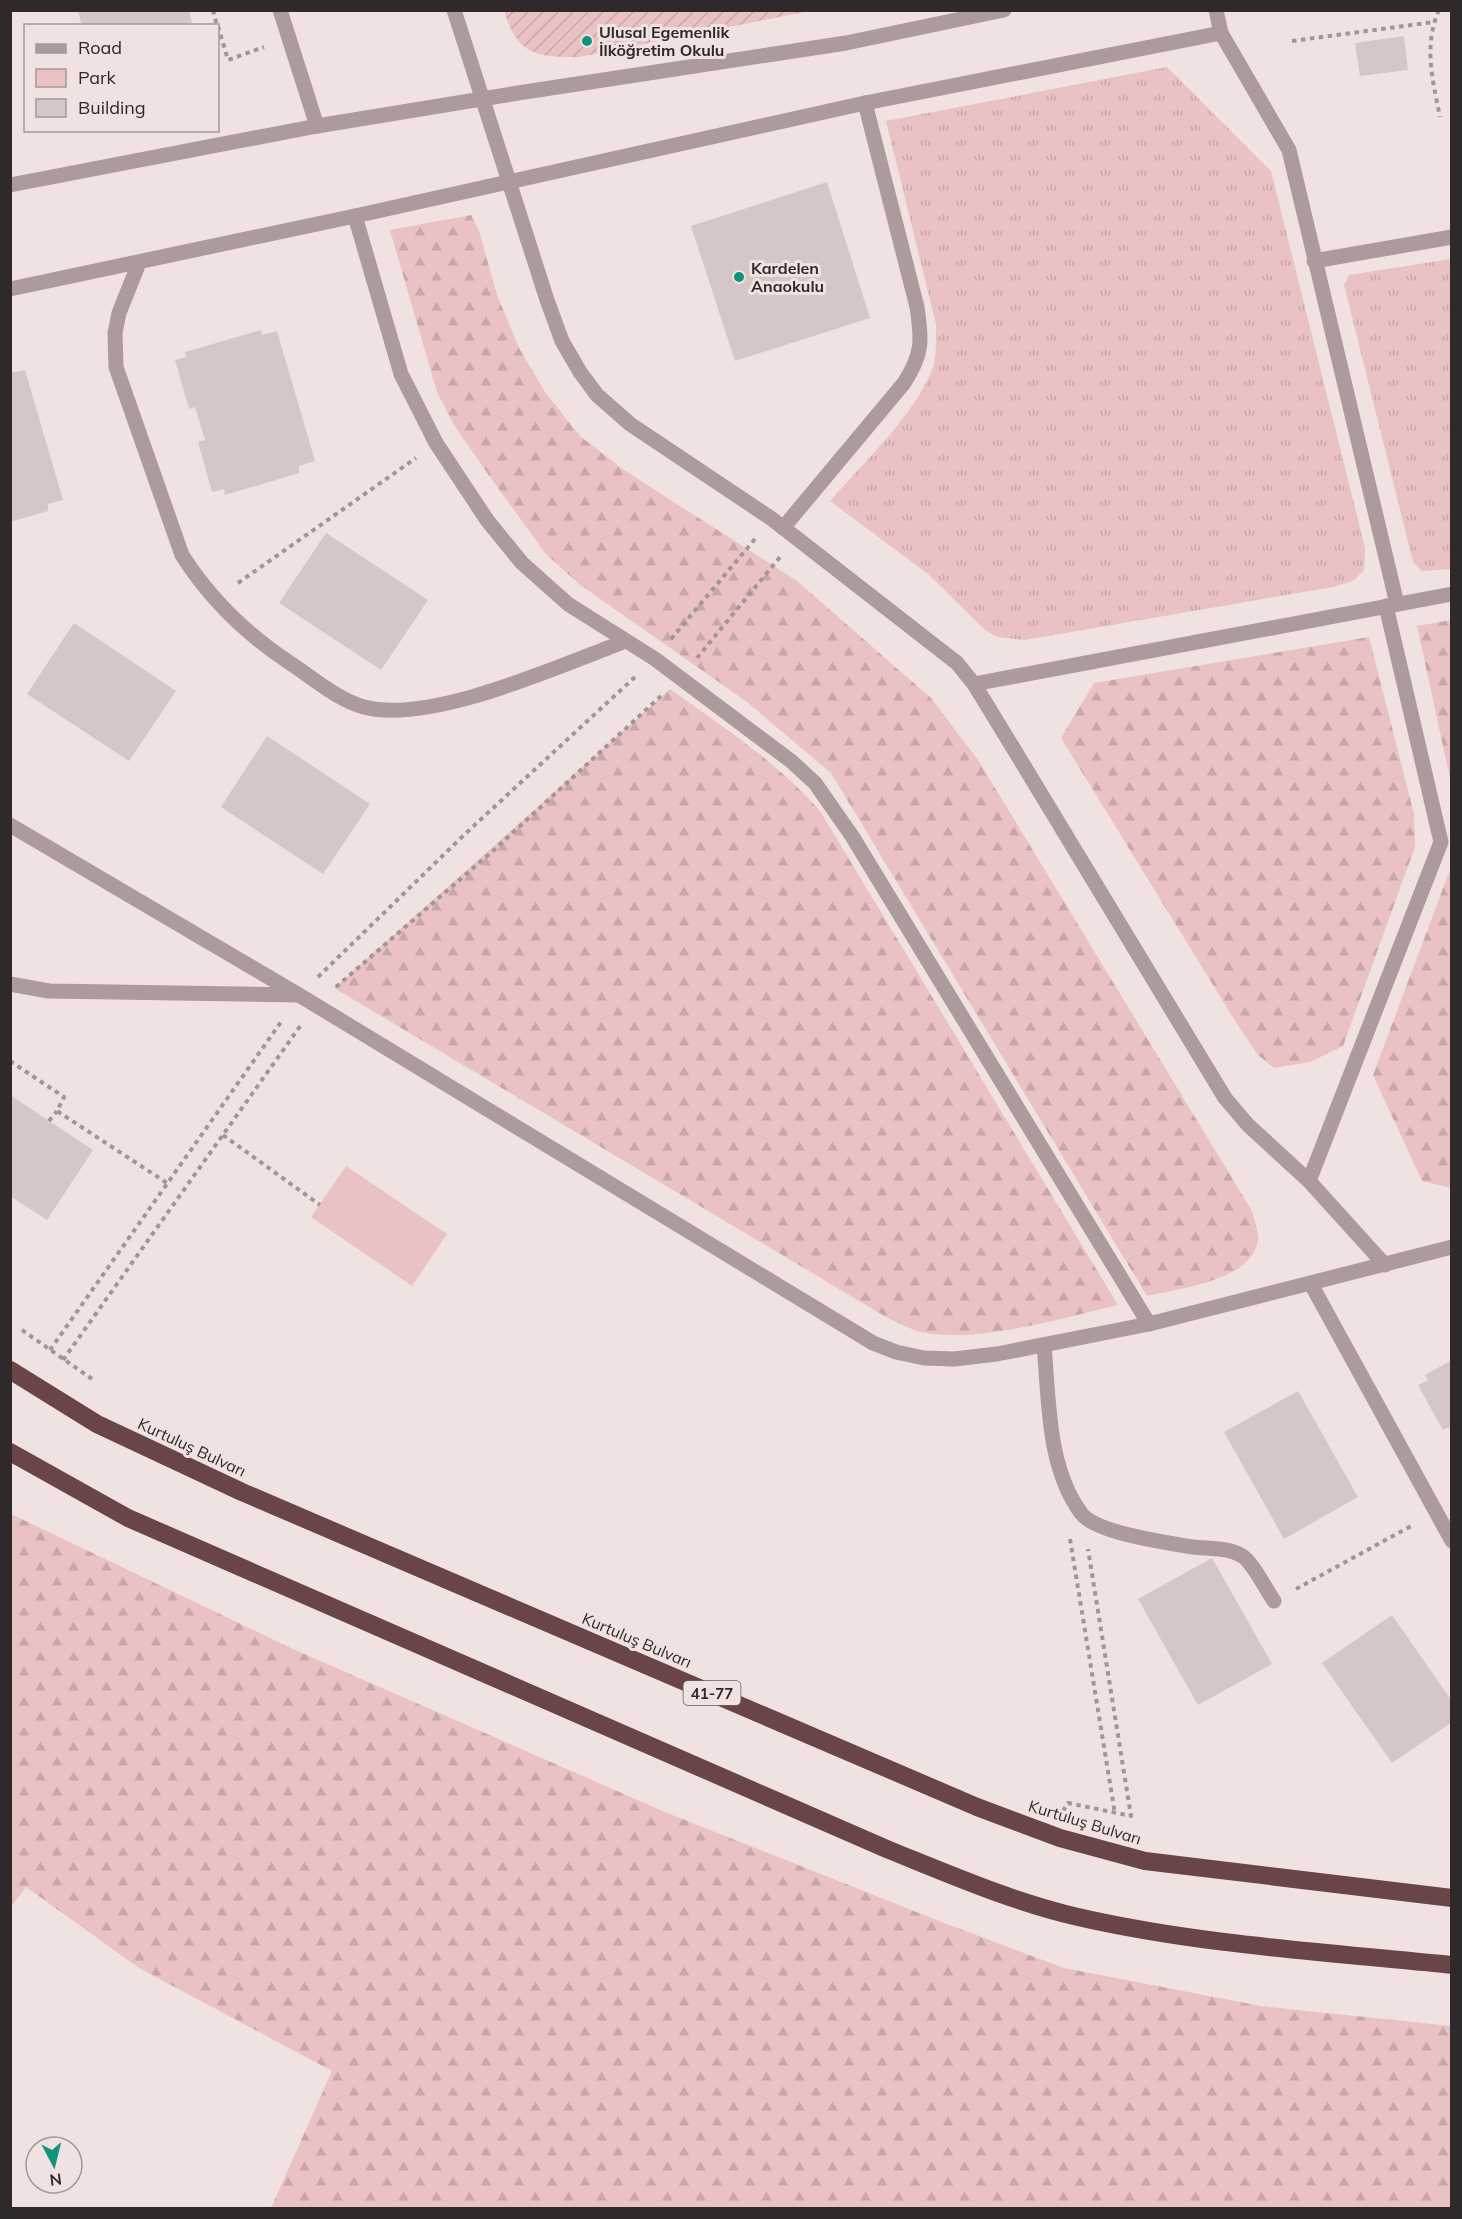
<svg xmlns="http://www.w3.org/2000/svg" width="1462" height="2219" font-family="Mulish,sans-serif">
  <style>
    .grass { fill: url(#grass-tufts) }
    .forest { fill: url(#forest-firs) }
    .park { fill: #eac2c3 }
    .garden { fill: url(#garden-furrows) }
    .building { fill: #d6c7c7 }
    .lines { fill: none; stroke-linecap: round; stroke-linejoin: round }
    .path { stroke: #a19696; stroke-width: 4; stroke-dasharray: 4.5 4.5; stroke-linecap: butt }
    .minor { stroke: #ad9a9b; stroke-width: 15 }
    .highway { stroke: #6a4547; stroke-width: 18 }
    .poi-dot { fill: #11947d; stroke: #f1e2e2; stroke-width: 2 }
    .labels { text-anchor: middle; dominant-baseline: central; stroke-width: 6; stroke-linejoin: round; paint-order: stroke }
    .shield { fill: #f1e2e2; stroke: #696061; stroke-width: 1.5 }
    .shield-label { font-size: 15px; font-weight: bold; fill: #2f292a }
    .poi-label { font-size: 16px; font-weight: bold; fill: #2f292a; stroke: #f1e2e2; text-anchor: start }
    .street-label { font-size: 16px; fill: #2f292a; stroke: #f1e2e2 }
  </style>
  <defs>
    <pattern id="grass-tufts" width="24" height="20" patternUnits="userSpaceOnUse" patternTransform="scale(1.5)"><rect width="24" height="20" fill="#eac2c3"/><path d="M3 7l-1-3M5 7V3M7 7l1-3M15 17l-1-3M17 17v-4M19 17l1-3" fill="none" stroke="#c9a7a8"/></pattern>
    <pattern id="forest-firs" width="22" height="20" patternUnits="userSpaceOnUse" patternTransform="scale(1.5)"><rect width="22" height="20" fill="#eac2c3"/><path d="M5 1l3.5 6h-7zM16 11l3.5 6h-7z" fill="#c9a7a8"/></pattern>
    <pattern id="garden-furrows" width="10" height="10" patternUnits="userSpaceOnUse" patternTransform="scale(1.5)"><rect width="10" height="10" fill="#eac2c3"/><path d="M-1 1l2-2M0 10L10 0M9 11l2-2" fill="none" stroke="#c9a7a8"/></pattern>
  </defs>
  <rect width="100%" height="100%" fill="#f1e2e2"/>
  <!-- grass -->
  <g class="grass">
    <path d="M 1167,67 L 1271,171 L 1365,548 L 1364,570 L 1353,581 L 1333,587 L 1025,640 L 998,637 L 985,630 L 928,574 L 830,501 C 863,463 913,417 932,370 C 937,356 936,339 936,324 L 886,121 Z"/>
    <polygon points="1451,259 1451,569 1422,571 1413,562 1344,285 1349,275"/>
  </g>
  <!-- forest -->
  <g class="forest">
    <path d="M 471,215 L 479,231 L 497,295 L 519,348 L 545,392 L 580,436 L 624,470 L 797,581 L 931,698 L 978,760 L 1252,1211 C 1254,1219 1257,1227 1258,1234 C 1260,1280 1180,1288 1147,1296 L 831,773 L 747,702 L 579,584 L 546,554 L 485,470 L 454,425 L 437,392 L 390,230 Z"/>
    <polygon points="1451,620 1452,620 1451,783 1417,626"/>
    <polygon points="1369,637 1414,814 1415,847 1343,1046 1310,1062 1274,1068 1258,1055 1237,1024 1061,738 1094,683"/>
    <path d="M 670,689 C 722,726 777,762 820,811 L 1118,1305 C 1062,1318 977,1344 921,1332 C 909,1329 897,1322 886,1317 L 334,988 Z"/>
    <polygon points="1451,867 1451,1188 1422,1181 1373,1075"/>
    <polygon points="11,1514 293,1649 665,1812 939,1921 1064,1968 1261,2006 1451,2026 1451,2208 271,2208 332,2071 139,1968 26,1887 11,1907"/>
  </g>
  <!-- park -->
  <polygon class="park" points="346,1166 447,1234 412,1286 311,1217"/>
  <!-- garden -->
  <path class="garden" d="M 599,10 L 600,12 L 809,11 L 579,57 C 535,57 518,55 504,11 Z"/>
  <!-- building -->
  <g class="building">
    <polygon points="78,10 189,10 192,22 180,26 82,26"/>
    <polygon points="1404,36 1408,70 1360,76 1355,43"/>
    <polygon points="827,182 870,318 735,361 691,226"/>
    <polygon points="261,330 262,335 277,331 315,461 299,466 299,473 225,495 224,489 212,492 198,442 205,440 195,407 189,409 175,360 186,357 185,352"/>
    <polygon points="25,370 63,500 48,504 48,511 10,522 10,373"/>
    <polygon points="326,533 428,600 381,670 279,603"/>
    <polygon points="74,623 176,691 129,761 27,694"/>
    <polygon points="267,736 370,804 323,874 221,807"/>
    <polygon points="10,1095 93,1150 47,1220 10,1196"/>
    <polygon points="1452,1360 1452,1431 1449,1427 1443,1430 1418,1385 1428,1380 1425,1375"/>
    <polygon points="1298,1391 1358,1497 1284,1539 1224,1432"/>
    <polygon points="1212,1558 1272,1664 1198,1705 1138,1599"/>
    <polygon points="1392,1615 1452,1701 1452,1722 1392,1763 1322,1663"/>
  </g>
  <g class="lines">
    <!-- path -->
    <g class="path">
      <polyline points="213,10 217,26"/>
      <path d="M 1439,10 C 1423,46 1433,81 1440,117"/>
      <polyline points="218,26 228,60 264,47"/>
      <polyline points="1292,41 1434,22"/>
      <polyline points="238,583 416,458"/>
      <polyline points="671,639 755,539"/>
      <polyline points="697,658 780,557"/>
      <polyline points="318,977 465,834 635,677"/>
      <polyline points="336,987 494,850 661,696"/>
      <polyline points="10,1061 64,1097 57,1111 167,1183"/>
      <polyline points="49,1121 57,1111"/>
      <polyline points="223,1135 320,1205"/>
      <polyline points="22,1330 92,1379"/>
      <polyline points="50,1350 281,1022"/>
      <polyline points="63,1360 301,1025"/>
      <polyline points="1070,1539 1115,1814"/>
      <polyline points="1296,1589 1413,1525"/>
      <polyline points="1063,1811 1068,1803 1131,1816 1088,1549"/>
    </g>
    <!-- minor -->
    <g class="minor">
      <polyline points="280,10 317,126"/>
      <polyline points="454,10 547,300 562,341 580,372 597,395 630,424 772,519 957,663 974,684 1015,751 1225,1098 1248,1125 1309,1181 1385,1265"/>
      <polyline points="1216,10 1221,33 1289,150 1397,604"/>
      <polyline points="10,185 317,126 518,93 846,43 1004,10"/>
      <polyline points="355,216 401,374 436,443 487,520 522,563 568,604 655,659 791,761 815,783 852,836 1149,1324"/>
      <polyline points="1314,261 1452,237"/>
      <path d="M 139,263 L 119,313 L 115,333 L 116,367 L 182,555 C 210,599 246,634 290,663 C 313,678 338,700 364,707 C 430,725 561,665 626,641"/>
      <polyline points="10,289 355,216 865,103 1221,33"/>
      <path d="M 783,528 L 904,383 C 923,354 922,340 917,307 L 865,103"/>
      <polyline points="974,684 1452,594"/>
      <polyline points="10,825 299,995 873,1343 896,1352 924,1358 954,1359 997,1354 1149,1324 1452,1247"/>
      <polyline points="10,984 49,991 298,995"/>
      <polyline points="1309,1181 1441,842 1386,606"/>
      <polyline points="1311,1284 1452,1541"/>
      <path d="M 1044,1345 C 1049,1399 1047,1467 1081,1513 C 1095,1533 1168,1543 1193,1547 C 1209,1549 1234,1547 1246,1559 C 1257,1570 1265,1588 1274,1601"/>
    </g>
    <!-- highway -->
    <g class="highway">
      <polyline points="10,1370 97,1424 242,1492 977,1807 1060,1838 1145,1861 1452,1898"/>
      <path d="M 10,1452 L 128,1518 L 889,1850 C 951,1875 1013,1902 1078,1917 C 1200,1945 1327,1952 1452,1965"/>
    </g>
  </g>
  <!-- markers -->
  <g class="poi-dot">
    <circle cx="587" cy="41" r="6"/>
    <circle cx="739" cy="277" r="6"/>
  </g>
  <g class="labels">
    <!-- shield labels -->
    <rect class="shield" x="683.5" y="1681" width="57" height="24" rx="4.5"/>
    <g class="shield-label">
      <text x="712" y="1693">41-77</text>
    </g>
    <!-- poi labels -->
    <g class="poi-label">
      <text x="599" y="32">Ulusal Egemenlik<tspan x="599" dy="18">İlköğretim Okulu</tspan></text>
      <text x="751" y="268">Kardelen<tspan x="751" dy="18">Anaokulu</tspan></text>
    </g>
    <!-- street labels -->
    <g class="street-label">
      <text transform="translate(192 1447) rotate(25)">Kurtuluş Bulvarı</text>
      <text transform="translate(637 1640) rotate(23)">Kurtuluş Bulvarı</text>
      <text transform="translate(1085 1822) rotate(17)">Kurtuluş Bulvarı</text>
    </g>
  </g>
  <!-- border -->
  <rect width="1462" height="2219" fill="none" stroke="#2f292a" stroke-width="24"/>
  <!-- legend -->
  <rect x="24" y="24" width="195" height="108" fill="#f1e2e2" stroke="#a39898" stroke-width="1.5"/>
  <rect x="36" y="44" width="30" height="9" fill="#ad9a9b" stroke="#a39898" stroke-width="1.5"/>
  <text x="78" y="54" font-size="18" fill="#2f292a">Road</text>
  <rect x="36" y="69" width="30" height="18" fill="#eac2c3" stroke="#a39898" stroke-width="1.5"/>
  <text x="78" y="84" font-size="18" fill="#2f292a">Park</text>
  <rect x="36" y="99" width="30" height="18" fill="#d6c7c7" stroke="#a39898" stroke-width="1.5"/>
  <text x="78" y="114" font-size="18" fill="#2f292a">Building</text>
  <!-- north arrow -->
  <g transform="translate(54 2165) rotate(173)"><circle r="28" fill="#f1e2e2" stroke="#a39898" stroke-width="1.5"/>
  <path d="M0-4.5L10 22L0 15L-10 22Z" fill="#11947d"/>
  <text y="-9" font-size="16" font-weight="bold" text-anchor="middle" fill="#2f292a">N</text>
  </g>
</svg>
